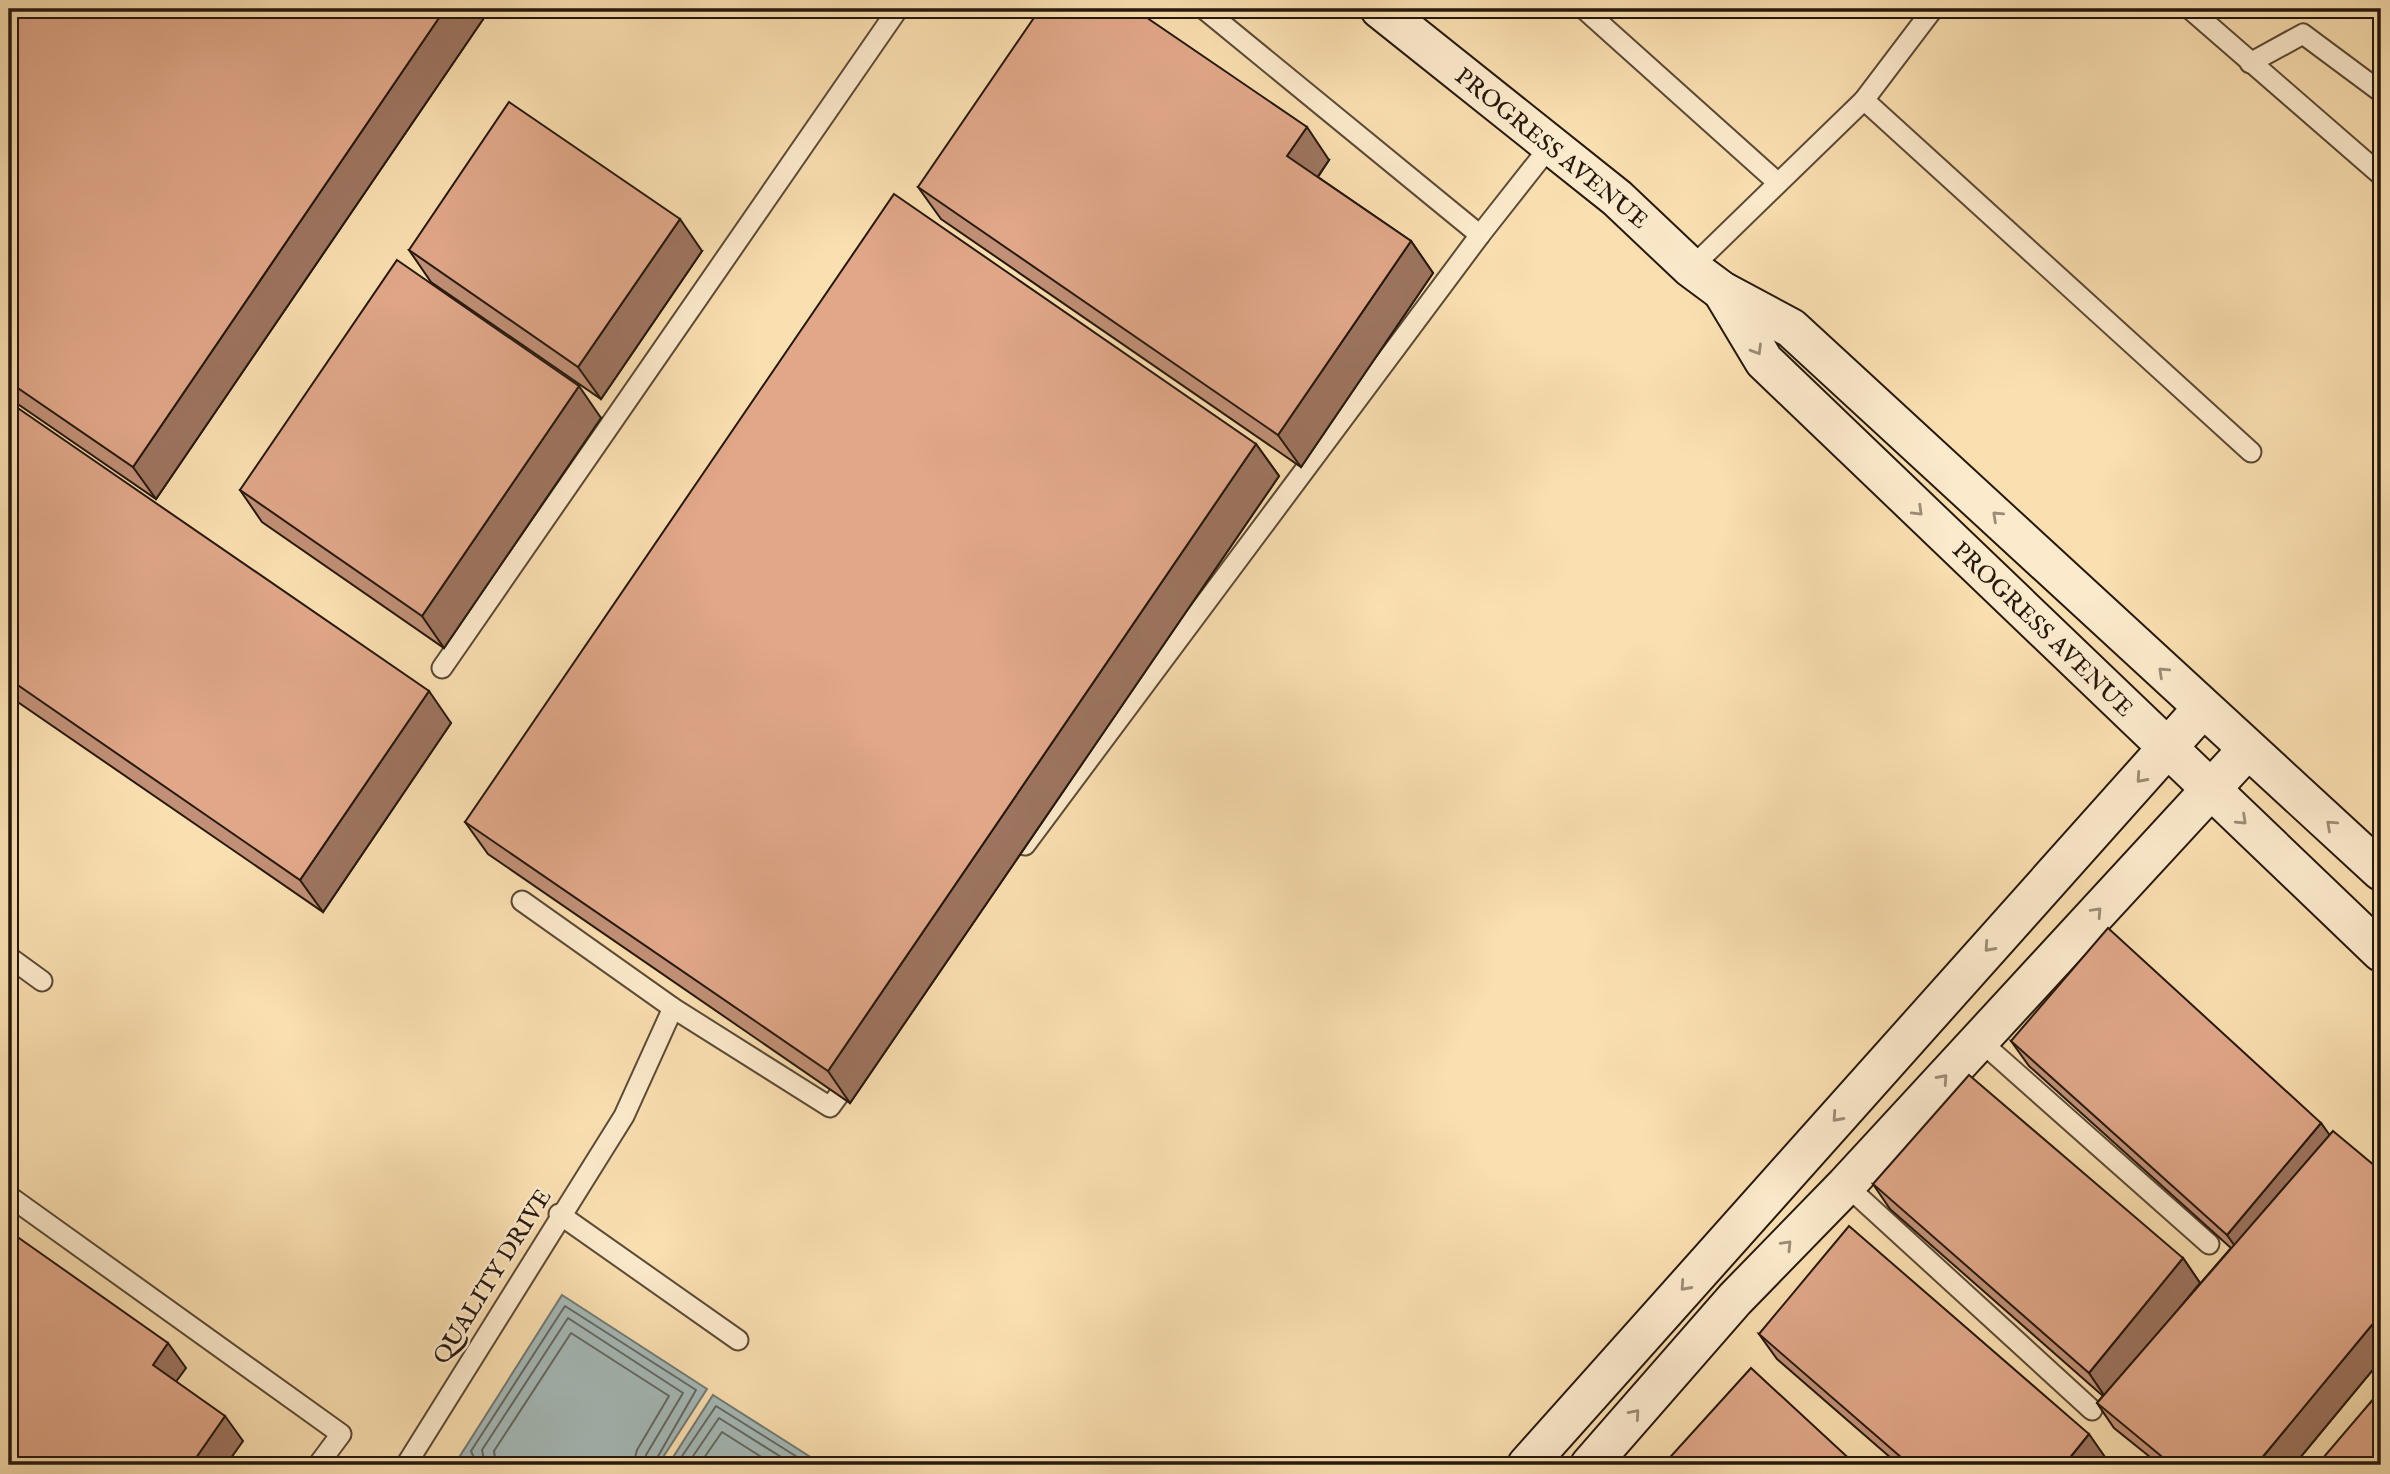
<svg xmlns="http://www.w3.org/2000/svg" width="2390" height="1474" font-family="'IM FELL English',serif">
  <style>
    .water { fill: #a4b9b7; stroke: #727973; stroke-width: 2 }
    .lines { fill: none; stroke-linecap: round; stroke-linejoin: round }
    .shore { stroke: #656862; stroke-width: 2 }
    .lane-casing { stroke: #5b4a36; stroke-width: 23 }
    .secondary-casing { stroke: #26180d; stroke-width: 42 }
    .lane { stroke: #fceacc; stroke-width: 19 }
    .secondary { stroke: #fceacc; stroke-width: 38 }
    .wall { fill: #c19076; stroke: #26180d; stroke-width: 2 }
    .shaded-wall { fill: #9d7560; stroke: #26180d; stroke-width: 2 }
    .building { fill: #e0a789; stroke: #26180d; stroke-width: 2 }
    .oneway { stroke: #9c8c76 }
    .labels { text-anchor: middle; dominant-baseline: central; stroke-width: 5; stroke-linejoin: round; paint-order: stroke }
    .street-label { font-size: 24px; fill: #26180d; stroke: #fceacc }
  </style>
  <rect width="100%" height="100%" fill="#fadfb0"/>
  <filter id="stains"><feTurbulence type="fractalNoise" baseFrequency=".00286" numOctaves="4"/><feColorMatrix values="0 0 0 0 .2 0 0 0 0 .09 0 0 0 0 .02 0 0 0 .5 -.17"/></filter>
  <radialGradient id="worn" r=".72"><stop offset=".6" stop-color="#630" stop-opacity="0"/><stop offset="1" stop-color="#630" stop-opacity=".3"/></radialGradient>
  <!-- water -->
  <g class="water">
    <polygon points="562,1295 707,1389 658,1465 474,1465 460,1456"/>
    <polygon points="713,1395 823,1465 668,1465"/>
  </g>
  <g class="lines">
    <!-- shore -->
    <g class="shore">
      <polyline points="477,1465 471,1451 565,1306 696,1390 653,1465"/>
      <polyline points="485,1465 482,1450 568,1318 683,1393 646,1455 644,1465"/>
      <polyline points="496,1465 494,1451 571,1333 669,1396 637,1450 633,1465"/>
      <polyline points="676,1465 716,1406 810,1465"/>
      <polyline points="687,1465 719,1418 794,1465"/>
      <polyline points="699,1465 722,1432 774,1465"/>
    </g>
    <defs>
      <g id="lane">
        <polyline points="1204,9 1480,235"/>
        <polyline points="1584,9 1778,183"/>
        <polyline points="2190,9 2381,175"/>
        <polyline points="2250,63 2303,34 2381,92"/>
        <polyline points="1864,100 2251,452"/>
        <polyline points="1691,268 1864,100 1933,9"/>
        <polyline points="442,668 898,9"/>
        <polyline points="1025,845 1480,235 1551,145"/>
        <polyline points="522,901 673,1008 830,1107 854,1074"/>
        <polyline points="9,957 42,981"/>
        <polyline points="1979,1040 2209,1244"/>
        <polyline points="1846,1185 2092,1410"/>
        <polyline points="9,1196 341,1434 318,1465"/>
        <polyline points="559,1214 738,1340"/>
        <polyline points="406,1465 624,1116 673,1008"/>
      </g>
      <g id="secondary">
        <polyline points="1380,9 1617,198 1691,268 1722,291 1791,328 2381,871"/>
        <polyline points="1722,291 1764,361 2381,952"/>
        <polyline points="1527,1465 2202,709"/>
        <polyline points="1590,1465 1735,1299 1846,1185 2247,750"/>
      </g>
    </defs>
    <!-- lane casing -->
    <use href="#lane" class="lane-casing"/>
    <!-- secondary casing -->
    <use href="#secondary" class="secondary-casing"/>
    <!-- lane -->
    <use href="#lane" class="lane"/>
    <!-- secondary -->
    <use href="#secondary" class="secondary"/>
  </g>
  <!-- wall -->
  <g class="wall">
    <polygon points="9,9 490,9 156,499 9,398"/>
    <polygon points="1329,160 1318,177 1411,241 1433,273 1301,467 941,219 918,187"/>
    <polygon points="409,250 702,251 601,399 431,282"/>
    <polygon points="9,402 451,723 323,912 9,696"/>
    <polygon points="601,418 444,648 262,522 240,490"/>
    <polygon points="1256,444 1279,476 850,1103 488,854 465,822"/>
    <polygon points="2011,1041 2321,1123 2329,1135 2381,1360 2294,1465 2160,1465 2114,1428 2097,1403 2103,1396 1890,1209 1873,1184 2183,1258 2200,1283 2185,1301 2231,1248 2029,1066"/>
    <polygon points="1759,1334 2107,1460 2102,1465 1899,1465 1777,1359"/>
  </g>
  <!-- shaded-wall -->
  <g class="shaded-wall">
    <polygon points="445,9 490,9 156,499 133,467"/>
    <polygon points="1307,127 1329,160 1310,188 1287,156"/>
    <polygon points="680,219 702,251 601,399 578,367"/>
    <polygon points="1411,241 1433,273 1301,467 1278,435"/>
    <polygon points="579,386 601,418 444,648 422,616"/>
    <polygon points="1256,444 1279,476 850,1103 828,1071"/>
    <polygon points="429,691 451,723 323,912 300,880"/>
    <polygon points="2321,1123 2339,1148 2245,1260 2227,1235"/>
    <polygon points="2183,1258 2200,1283 2106,1398 2089,1373"/>
    <polygon points="2381,1314 2381,1360 2294,1465 2256,1465"/>
    <polygon points="168,1343 186,1368 170,1390 153,1365"/>
    <polygon points="225,1416 243,1441 226,1465 191,1465"/>
    <polygon points="2089,1434 2107,1460 2102,1465 2064,1465"/>
  </g>
  <!-- building -->
  <g class="building">
    <polygon points="9,9 445,9 133,467 9,382"/>
    <polygon points="1040,9 1134,9 1307,127 1287,156 1411,241 1278,435 918,187"/>
    <polygon points="509,102 680,219 578,367 409,250"/>
    <polygon points="894,194 1256,444 828,1071 465,822"/>
    <polygon points="397,260 579,386 422,616 240,490"/>
    <polygon points="9,402 429,691 300,880 9,679"/>
    <polygon points="2108,928 2321,1123 2227,1235 2011,1041"/>
    <polygon points="1969,1075 2183,1258 2089,1373 1873,1184"/>
    <polygon points="2333,1131 2381,1171 2381,1314 2256,1465 2172,1465 2097,1403"/>
    <polygon points="1849,1226 2089,1434 2064,1465 1910,1465 1759,1334"/>
    <polygon points="9,1231 168,1343 153,1365 225,1416 191,1465 9,1465"/>
    <polygon points="1751,1368 1856,1465 1663,1465"/>
    <polygon points="2381,1390 2381,1465 2317,1465"/>
  </g>
  <!-- one-way arrows -->
  <defs><path id="oneway-chevron" d="M-2-3.5L2.5 0L-2 3.5" fill="none" stroke-width="1.6" stroke-linecap="round" stroke-linejoin="round" transform="scale(1.75)"/></defs>
  <g class="oneway">
    <use href="#oneway-chevron" transform="translate(1757 350) rotate(59)"/>
    <use href="#oneway-chevron" transform="translate(1918 511) rotate(44)"/>
    <use href="#oneway-chevron" transform="translate(1997 516) rotate(-137)"/>
    <use href="#oneway-chevron" transform="translate(2163 672) rotate(-137)"/>
    <use href="#oneway-chevron" transform="translate(2141 778) rotate(132)"/>
    <use href="#oneway-chevron" transform="translate(2242 820) rotate(43)"/>
    <use href="#oneway-chevron" transform="translate(2331 825) rotate(-138)"/>
    <use href="#oneway-chevron" transform="translate(2097 912) rotate(-47)"/>
    <use href="#oneway-chevron" transform="translate(1989 947) rotate(132)"/>
    <use href="#oneway-chevron" transform="translate(1943 1079) rotate(-48)"/>
    <use href="#oneway-chevron" transform="translate(1837 1117) rotate(132)"/>
    <use href="#oneway-chevron" transform="translate(1787 1245) rotate(-46)"/>
    <use href="#oneway-chevron" transform="translate(1685 1286) rotate(132)"/>
    <use href="#oneway-chevron" transform="translate(1635 1414) rotate(-49)"/>
  </g>
  <g class="labels">
    <!-- street labels -->
    <g class="street-label">
      <text transform="translate(1551 149) rotate(39)">PROGRESS AVENUE</text>
      <text transform="translate(2042 630) rotate(44)">PROGRESS AVENUE</text>
      <text transform="translate(493 1277) rotate(-58)">QUALITY DRIVE</text>
    </g>
  </g>
  <!-- margin -->
  <rect width="2390" height="1474" fill="none" stroke="#fadfb0" stroke-width="35"/>
  <rect x="10" y="10" width="2369" height="1453" fill="none" stroke="#26180d" stroke-width="3.5"/>
  <rect x="18" y="18" width="2355" height="1439" fill="none" stroke="#26180d" stroke-width="2"/>
  <rect width="100%" height="100%" filter="url(#stains)"/>
  <rect width="100%" height="100%" fill="url(#worn)"/>
</svg>
